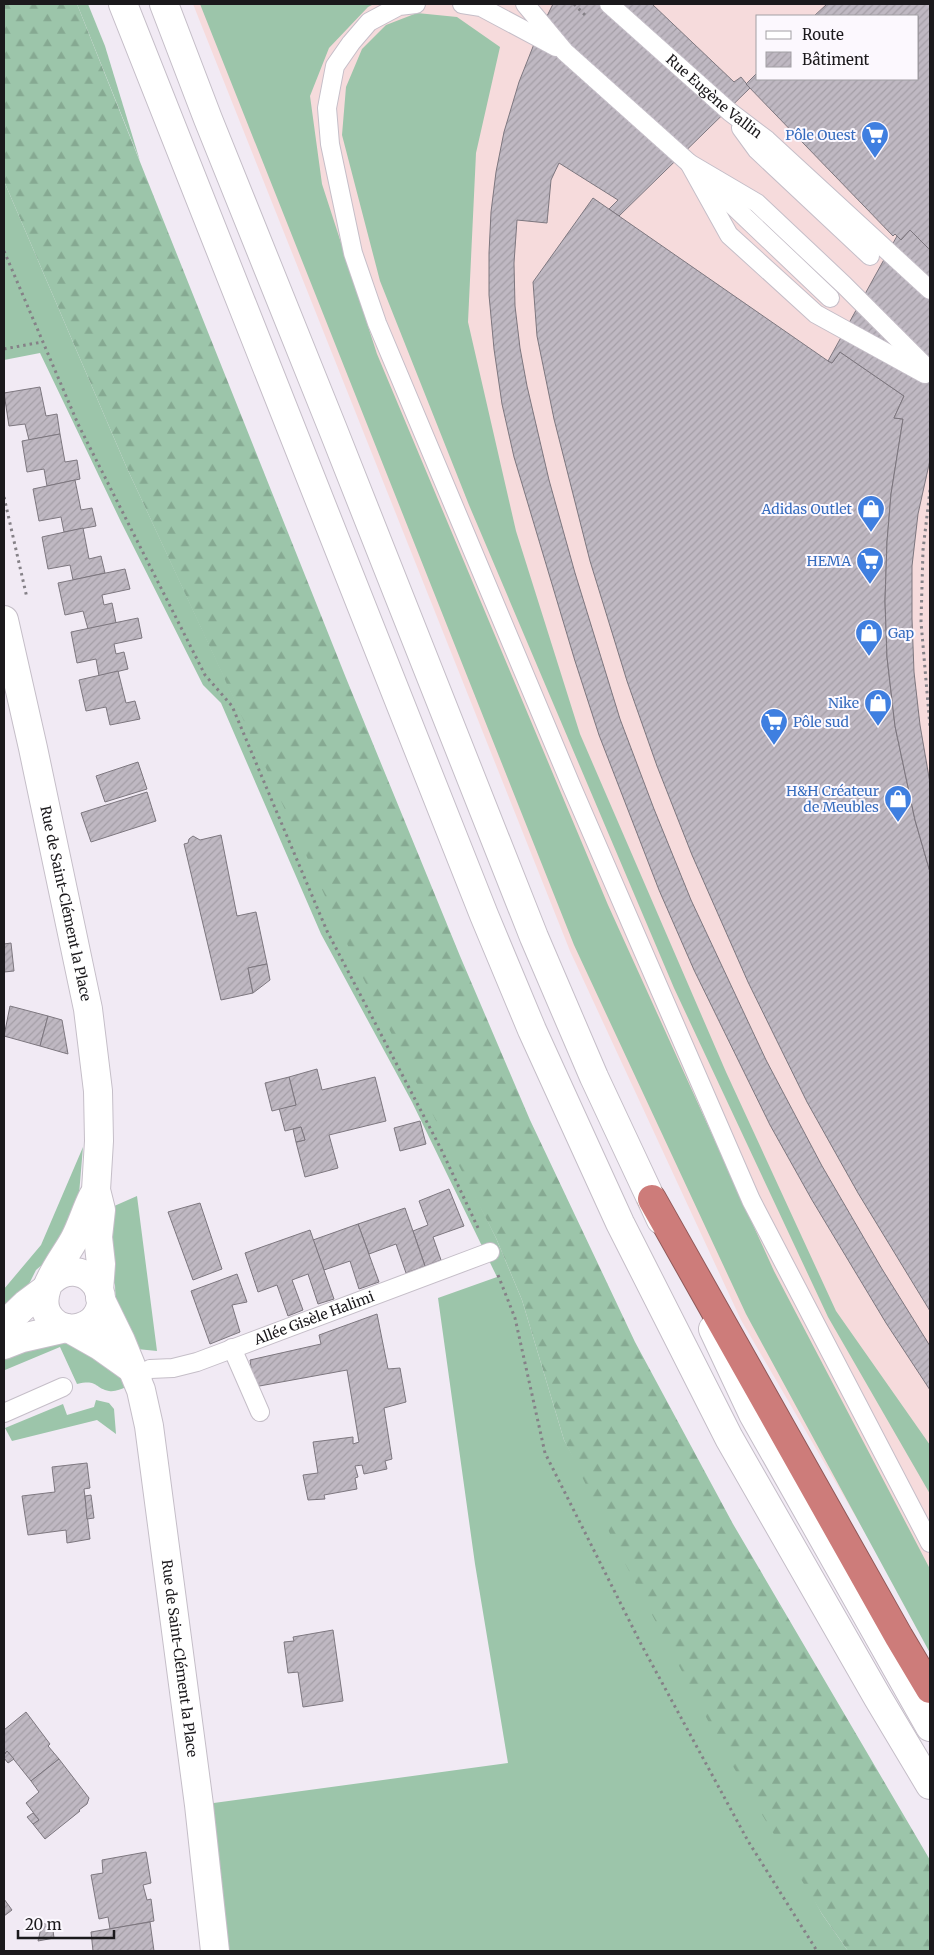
<svg xmlns="http://www.w3.org/2000/svg" width="934" height="1955" font-family="Merriweather,serif">
  <style>
    .commercial { fill: #f6dbdc; fill-rule: evenodd }
    .grass { fill: #9cc5aa }
    .forest { fill: url(#forest-firs) }
    .building { fill: url(#building-hatch); stroke: #7d777f }
    .lines { fill: none; stroke-linecap: round; stroke-linejoin: round }
    .lane-casing { stroke: #c5bec8; stroke-width: 20 }
    .street-casing { stroke: #c5bec8; stroke-width: 30 }
    .secondary-casing { stroke: #c5bec8; stroke-width: 30 }
    .highway-casing { stroke: #8f5959; stroke-width: 30 }
    .path { stroke: #858187; stroke-width: 3; stroke-dasharray: 2.5 4; stroke-linecap: butt }
    .lane { stroke: #fff; stroke-width: 18 }
    .street { stroke: #fff; stroke-width: 28 }
    .secondary { stroke: #fff; stroke-width: 28 }
    .highway { stroke: #cd7c7a; stroke-width: 28 }
    .labels { text-anchor: middle; dominant-baseline: central; stroke-width: 4; stroke-linejoin: round; paint-order: stroke }
    .street-label { font-size: 14px; fill: #1b191c; stroke: #fcf8fe }
    .shop-label { font-size: 14px; fill: #366cbe; stroke: #fcf8fe; text-anchor: end }
  </style>
  <defs>
    <pattern id="forest-firs" width="22" height="20" patternUnits="userSpaceOnUse" patternTransform="scale(1.25)"><rect width="22" height="20" fill="#9cc5aa"/><path d="M5 1l3.5 6h-7zM16 11l3.5 6h-7z" fill="#86a992"/></pattern>
    <pattern id="building-hatch" width="6" height="6" patternUnits="userSpaceOnUse" patternTransform="scale(1.25)"><rect width="6" height="6" fill="#bfb8c2"/><path d="M-1 1l2-2M0 6l6-6M5 7l2-2" fill="none" stroke="#a49ea6"/></pattern>
  </defs>
  <rect width="100%" height="100%" fill="#f1eaf4"/>
  <!-- commercial -->
  <path class="commercial" d="M 193,4 L 930,4 L 930,1644 L 741,1320 L 570,951 ZM 758,16 L 918,16 L 918,79 L 758,79 Z"/>
  <!-- grass -->
  <g class="grass">
    <polygon points="77,4 88,4 105,46 140,161"/>
    <polygon points="200,4 374,4 368,7 329,48 310,96 322,184 377,354 608,905 774,1271 930,1569 930,1653 746,1314 574,945"/>
    <polygon points="417,13 457,17 500,47 476,153 468,322 516,531 580,734 726,1072 836,1311 930,1445 930,1494 828,1317 674,988 469,505 380,281 342,135 346,87 362,49 386,25"/>
    <polygon points="4,181 126,466 295,829 496,1238 522,1300 564,1440 822,1914 848,1951 215,1951 199,1805 508,1763 475,1564 438,1298 497,1277 412,1102 321,934 221,703 203,685 121,522 40,353 4,360"/>
    <polygon points="83,1147 78,1206 69,1230 44,1263 36,1270 27,1288 4,1315 4,1289 41,1245"/>
    <polygon points="137,1196 157,1351 137,1349 116,1311 115,1285 110,1273 112,1207"/>
    <path d="M 53,1342 L 74,1345 L 114,1367 L 126,1387 C 121,1389 115,1392 109,1391 C 94,1388 98,1379 77,1384 L 60,1347 L 5,1370 L 4,1354 Z"/>
    <polygon points="96,1400 109,1403 114,1409 116,1434 97,1420 12,1441 5,1428 63,1404 67,1415 94,1407"/>
  </g>
  <!-- forest -->
  <polygon class="forest" points="4,4 77,4 346,678 460,956 530,1120 635,1342 733,1524 930,1860 930,1951 848,1951 822,1914 725,1753 619,1552 564,1440 522,1300 496,1238 362,976 126,466 4,181"/>
  <!-- building -->
  <g class="building">
    <polygon points="553,4 652,4 734,82 741,77 750,88 619,216 609,209 618,200 559,163 551,180 547,223 517,220 514,263 515,306 520,348 527,386 549,480 575,573 620,719 654,809 691,900 766,1060 822,1166 882,1269 930,1346 930,1390 886,1323 812,1200 770,1125 694,970 659,890 599,735 575,661 514,457 502,404 494,349 489,295 489,253 491,212 496,172 504,132 519,82 538,34"/>
    <polygon points="827,4 930,4 930,250 910,230 901,240 895,234 893,236 746,84 758,72 758,79 918,79 918,16 814,16"/>
    <polygon points="593,198 828,361 832,363 840,352 904,396 894,418 903,419 891,494 887,542 885,601 887,657 895,726 915,820 930,872 930,1311 858,1193 807,1102 748,982 692,855 657,766 627,681 590,561 554,419 537,336 533,282"/>
    <polygon points="910,230 930,250 930,460 918,514 912,566 912,619 914,672 920,725 930,783 930,872 915,820 895,726 887,657 885,601 887,542 891,494 903,419 894,418 904,396 840,352 832,363 828,361 897,236 901,240"/>
    <polygon points="40,387 46,416 57,414 60,434 29,440 25,424 9,426 4,393"/>
    <polygon points="60,434 65,462 77,460 80,479 47,486 44,469 27,472 22,441"/>
    <polygon points="75,480 81,510 92,508 96,526 64,532 61,517 39,521 33,489"/>
    <polygon points="83,528 89,559 101,556 105,573 73,580 70,565 48,569 42,537"/>
    <polygon points="125,569 130,589 102,595 104,605 112,603 116,623 88,629 83,611 65,615 58,583"/>
    <polygon points="138,618 142,638 114,644 116,654 124,652 128,669 99,676 96,659 77,663 71,632"/>
    <polygon points="118,671 126,703 135,701 140,719 110,725 106,707 86,711 79,680"/>
    <polygon points="138,762 147,789 105,802 96,776"/>
    <polygon points="147,792 156,821 91,842 81,813"/>
    <polygon points="221,835 237,916 256,912 267,964 248,968 253,993 221,1000 184,844 188,843 189,839 193,836 200,840"/>
    <polygon points="11,943 14,971 4,972 4,944"/>
    <polygon points="267,964 270,980 253,993 248,968"/>
    <polygon points="10,1006 48,1016 40,1046 4,1036"/>
    <polygon points="48,1016 62,1020 68,1054 40,1046"/>
    <polygon points="317,1069 322,1090 375,1077 386,1121 329,1135 338,1168 305,1177 296,1142 305,1140 301,1127 285,1131 279,1108 296,1105 289,1077"/>
    <polygon points="289,1077 296,1105 272,1111 265,1083"/>
    <polygon points="420,1121 426,1144 400,1151 394,1128"/>
    <polygon points="301,1127 305,1140 296,1142 293,1129"/>
    <polygon points="449,1189 464,1226 433,1237 441,1260 425,1266 413,1231 428,1225 419,1201"/>
    <polygon points="200,1203 222,1269 193,1280 168,1212"/>
    <polygon points="405,1208 425,1266 406,1273 396,1244 369,1254 358,1224"/>
    <polygon points="358,1224 379,1282 359,1289 350,1261 324,1270 313,1240"/>
    <polygon points="310,1230 334,1299 318,1304 308,1274 292,1280 303,1310 288,1316 277,1285 258,1292 245,1253"/>
    <polygon points="237,1274 247,1302 232,1305 240,1332 210,1344 191,1291"/>
    <polygon points="377,1314 388,1369 400,1368 406,1402 384,1408 392,1459 385,1461 387,1469 364,1474 362,1465 355,1466 358,1477 355,1478 357,1489 324,1495 325,1499 308,1500 303,1475 318,1473 313,1442 353,1437 353,1444 359,1442 347,1370 254,1387 250,1360 321,1344 319,1335"/>
    <polygon points="87,1463 90,1488 84,1489 90,1539 67,1543 66,1530 28,1535 22,1496 55,1492 52,1467"/>
    <polygon points="91,1495 94,1518 87,1519 85,1496"/>
    <polygon points="333,1630 343,1701 303,1707 298,1672 288,1673 284,1642 294,1641 293,1637"/>
    <polygon points="26,1712 50,1744 48,1746 59,1759 31,1781 7,1751 4,1755 4,1730"/>
    <polygon points="7,1751 14,1759 8,1763 4,1758 4,1755"/>
    <polygon points="59,1759 89,1798 87,1804 79,1810 80,1811 45,1839 33,1824 39,1820 26,1803 39,1792 31,1781"/>
    <polygon points="33,1813 39,1820 33,1824 27,1817"/>
    <polygon points="146,1852 151,1883 143,1885 147,1900 151,1899 154,1921 110,1929 108,1917 99,1919 91,1875 103,1873 102,1860"/>
    <polygon points="4,1899 12,1910 4,1916"/>
    <polygon points="150,1922 154,1951 93,1951 91,1932"/>
    <polygon points="52,1923 54,1938 38,1941 42,1924"/>
  </g>
  <g class="lines">
    <defs>
      <g id="lane">
        <polyline points="416,4 399,6 369,22 351,43 335,66 327,108 330,144 353,253 377,323 571,785 751,1200 930,1543"/>
        <polyline points="462,4 481,7 556,47"/>
        <polyline points="525,4 565,52 689,163 757,203 844,285 930,371"/>
        <path id="s1" d="M 609,4 L 730,112 L 767,140 L 930,290"/>
        <polyline points="741,128 757,150 870,256"/>
        <polyline points="689,163 729,235 816,314 925,374"/>
        <polyline points="707,181 830,298"/>
        <polyline points="232,1348 260,1412"/>
        <path id="s2" d="M 136,1377 L 150,1369 L 173,1368 L 197,1362 L 490,1252"/>
        <polyline points="4,1413 63,1387"/>
      </g>
      <g id="street">
        <polyline points="4,1325 26,1304 46,1289"/>
        <polyline points="4,1345 22,1338 66,1328"/>
      </g>
      <g id="secondary">
        <polyline points="123,4 484,915 532,1030 620,1223 729,1438 878,1698 930,1785"/>
        <polyline points="164,4 208,119 332,427 534,937 594,1077 661,1220"/>
        <path id="s3" d="M 4,620 L 33,748 L 88,1009 L 98,1091 L 99,1141 L 96,1190 L 101,1210 L 98,1237 L 101,1264 L 99,1291"/>
        <path d="M 51,1281 C 81,1253 119,1295 92,1321 C 86,1326 76,1330 67,1328 C 61,1327 55,1324 51,1319 C 30,1296 64,1260 75,1238 C 82,1224 86,1210 93,1196"/>
        <path id="s4" d="M 100,1298 L 121,1341 L 141,1390 L 149,1426 L 199,1805 L 215,1951"/>
        <polyline points="70,1329 100,1346 131,1368"/>
        <polyline points="713,1329 753,1414 930,1727"/>
      </g>
      <polyline id="highway" points="652,1199 899,1637 930,1689"/>
    </defs>
    <!-- lane casing -->
    <use href="#lane" class="lane-casing"/>
    <!-- street casing -->
    <use href="#street" class="street-casing"/>
    <!-- secondary casing -->
    <use href="#secondary" class="secondary-casing"/>
    <!-- highway casing -->
    <use href="#highway" class="highway-casing"/>
    <!-- path -->
    <g class="path">
      <polyline points="574,4 585,15"/>
      <polyline points="4,251 78,424 205,675 232,706 327,931 441,1149 479,1230"/>
      <polyline points="4,349 42,342"/>
      <polyline points="930,490 923,550 921,622 930,727"/>
      <polyline points="4,497 27,598"/>
      <polyline points="498,1275 515,1318 545,1453 641,1644 748,1841 817,1951"/>
    </g>
    <!-- lane -->
    <use href="#lane" class="lane"/>
    <!-- street -->
    <use href="#street" class="street"/>
    <!-- secondary -->
    <use href="#secondary" class="secondary"/>
    <!-- highway -->
    <use href="#highway" class="highway"/>
  </g>
  <!-- icons -->
  <defs>
    <symbol id="supermarket-pin" viewBox="-11 -11 22 30"><path d="M0 17L-7.5 6A9.5 9.5 0 1 1 7.5 6Z" fill="#3f7fe0" stroke="#fcf8fe"/><path d="M-6-5.5h2.5l.6 2H6L4.5 2H-2.5L-4.4-4H-6ZM-1.5 3.2a1.3 1.3 0 1 0 .1 0ZM3 3.2a1.3 1.3 0 1 0 .1 0Z" fill="#fff"/></symbol>
    <symbol id="shop-pin" viewBox="-11 -11 22 30"><path d="M0 17L-7.5 6A9.5 9.5 0 1 1 7.5 6Z" fill="#3f7fe0" stroke="#fcf8fe"/><path d="M-5-2.5h2.3a2.7 3.5 0 0 1 5.4 0H5L5.5 6h-11ZM-1.5-2.5h3a1.5 2.3 0 0 0-3 0Z" fill="#fff"/></symbol>
  </defs>
  <g fill-rule="evenodd">
    <use href="#supermarket-pin" x="859" y="119" width="32" height="43"/>
    <use href="#shop-pin" x="855" y="493" width="32" height="43"/>
    <use href="#supermarket-pin" x="854" y="545" width="32" height="43"/>
    <use href="#shop-pin" x="853" y="617" width="32" height="43"/>
    <use href="#shop-pin" x="862" y="687" width="32" height="43"/>
    <use href="#supermarket-pin" x="758" y="706" width="32" height="43"/>
    <use href="#shop-pin" x="882" y="783" width="32" height="43"/>
  </g>
  <g class="labels">
    <!-- street labels -->
    <g class="street-label">
      <text stroke="none"><textPath href="#s1" startOffset="140">Rue Eugène Vallin</textPath></text>
      <text stroke="none"><textPath href="#s3" startOffset="290">Rue de Saint-Clément la Place</textPath></text>
      <text stroke="none"><textPath href="#s2" startOffset="189">Allée Gisèle Halimi</textPath></text>
      <text stroke="none"><textPath href="#s4" startOffset="372">Rue de Saint-Clément la Place</textPath></text>
    </g>
    <!-- shop labels -->
    <g class="shop-label">
      <text x="856" y="135">Pôle Ouest</text>
      <text x="852" y="509">Adidas Outlet</text>
      <text x="851" y="561">HEMA</text>
      <text x="888" y="633" text-anchor="start">Gap</text>
      <text x="859" y="703">Nike</text>
      <text x="793" y="722" text-anchor="start">Pôle sud</text>
      <text x="879" y="791">H&amp;H Créateur<tspan x="879" dy="16">de Meubles</tspan></text>
    </g>
  </g>
  <!-- border -->
  <rect width="934" height="1955" fill="none" stroke="#1b191c" stroke-width="10"/>
  <!-- legend -->
  <rect x="756" y="15" width="162" height="65" fill="#fcf8fe" stroke="#a29fa4"/>
  <rect x="766" y="31" width="25" height="8" fill="#ffffff" stroke="#a29fa4"/>
  <text x="802" y="40" font-size="15" fill="#1b191c">Route</text>
  <rect x="766" y="52" width="25" height="15" fill="url(#building-hatch)" stroke="#a29fa4"/>
  <text x="802" y="65" font-size="15" fill="#1b191c">Bâtiment</text>
  <!-- scale -->
  <path d="M18 1930v8h96v-8" fill="none" stroke="#1b191c" stroke-width="2.5"/>
  <text x="25" y="1930" font-size="15" fill="#1b191c" stroke="#fcf8fe" stroke-width="4" paint-order="stroke">20 m</text>
</svg>
